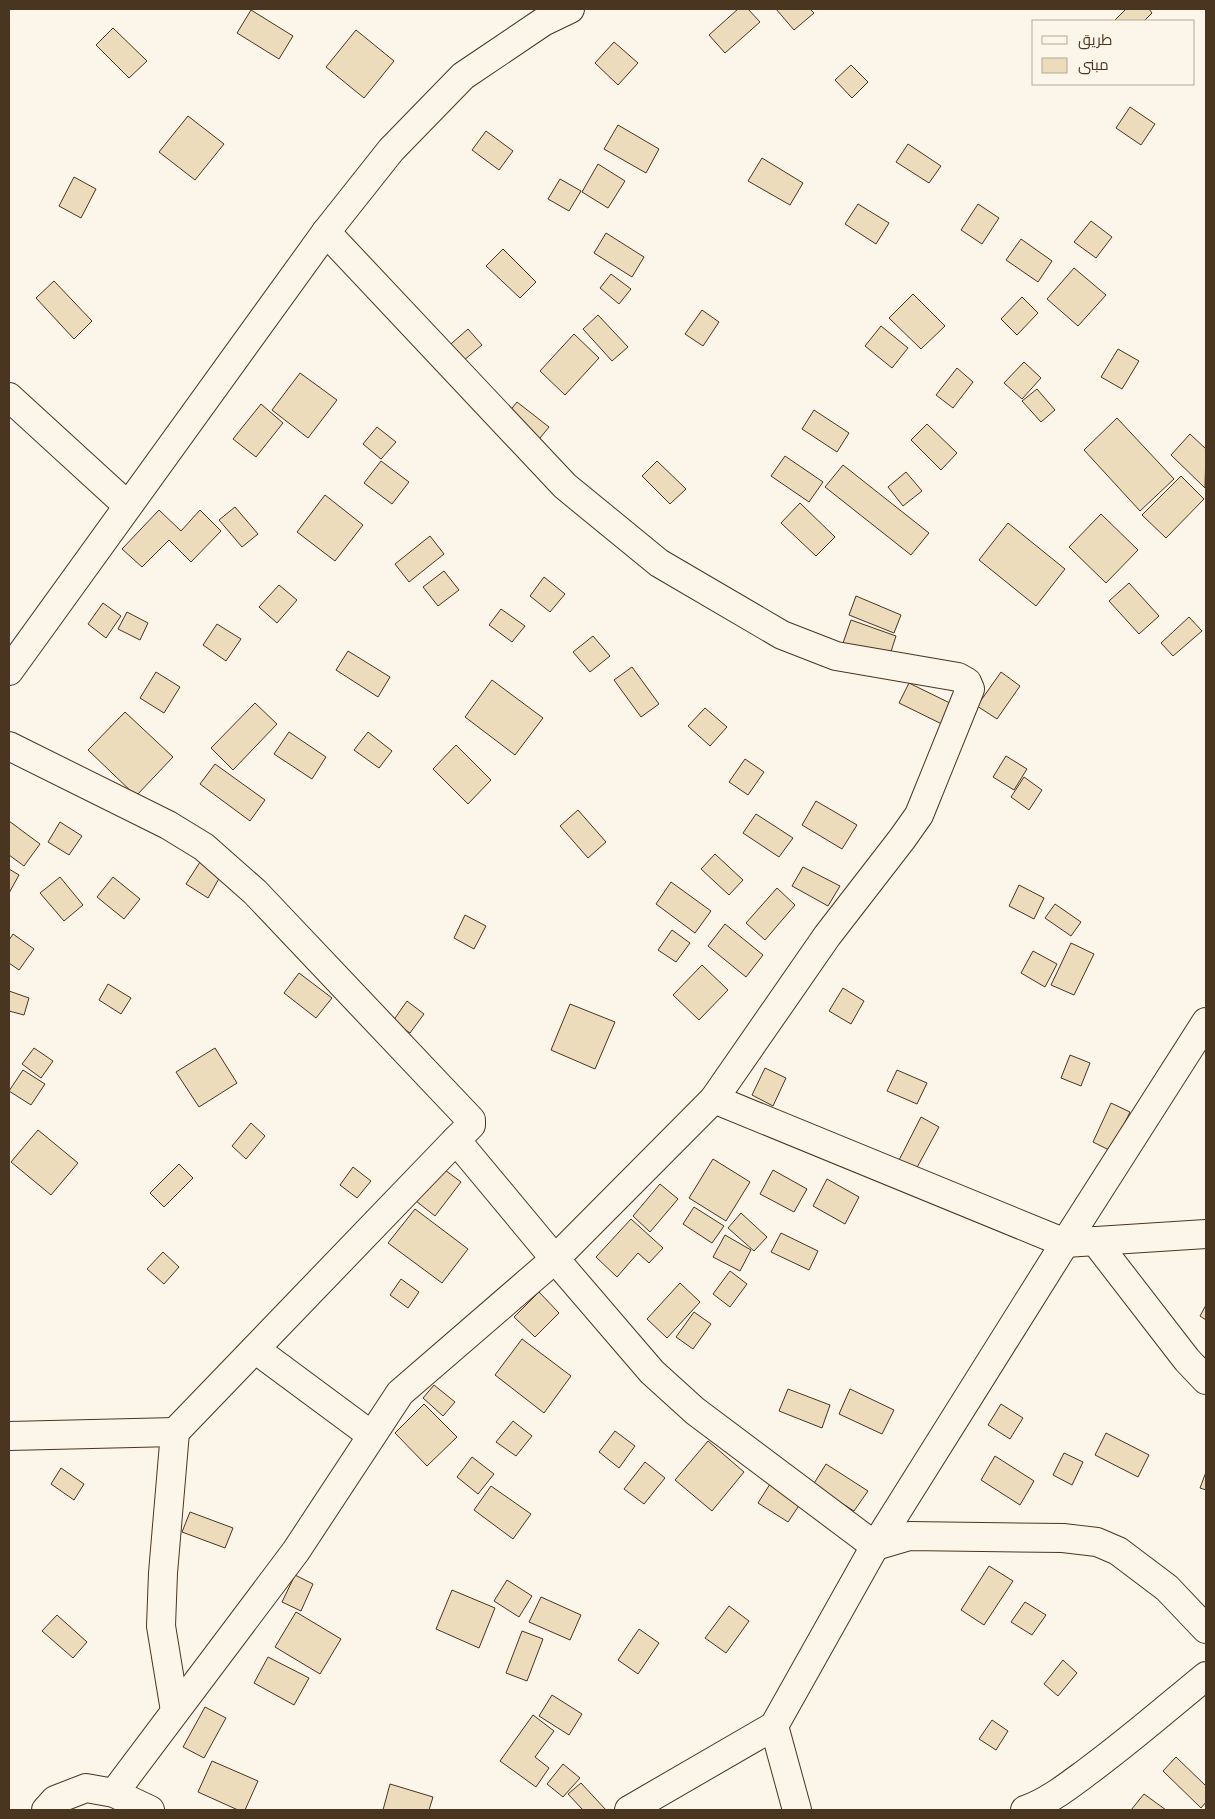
<svg xmlns="http://www.w3.org/2000/svg" width="1215" height="1819" font-family="Barlow,Cairo,sans-serif">
  <style>
    .building { fill: #ecdcbc; stroke: #4a3520 }
    .lines { fill: none; stroke-linecap: round; stroke-linejoin: round }
    .minor-casing { stroke: #4a3520; stroke-width: 30 }
    .minor { stroke: #fbf6e9; stroke-width: 28 }
  </style>
  <rect width="100%" height="100%" fill="#fbf6e9"/>
  <!-- building -->
  <g class="building">
    <polygon points="738,9 748,9 760,22 725,53 709,35"/>
    <polygon points="776,9 810,9 814,13 794,30"/>
    <polygon points="1126,9 1149,9 1152,13 1144,21 1114,21"/>
    <polygon points="251,10 293,36 279,59 237,33"/>
    <polygon points="113,28 147,61 129,78 96,45"/>
    <polygon points="356,30 394,61 364,98 326,67"/>
    <polygon points="614,42 638,63 618,85 595,63"/>
    <polygon points="851,65 868,82 852,98 835,80"/>
    <polygon points="1130,107 1155,124 1141,145 1116,128"/>
    <polygon points="188,116 224,144 195,180 159,152"/>
    <polygon points="618,125 659,149 646,173 604,149"/>
    <polygon points="486,131 513,151 499,170 472,150"/>
    <polygon points="908,144 941,166 929,183 896,162"/>
    <polygon points="762,158 803,183 790,205 748,181"/>
    <polygon points="598,164 625,181 608,208 582,192"/>
    <polygon points="74,177 96,189 81,218 59,206"/>
    <polygon points="560,179 581,191 569,211 548,199"/>
    <polygon points="858,204 889,223 876,244 845,224"/>
    <polygon points="978,204 999,218 982,244 961,230"/>
    <polygon points="1091,221 1112,237 1096,258 1074,242"/>
    <polygon points="606,233 644,257 632,277 594,253"/>
    <polygon points="1021,239 1052,261 1038,282 1006,260"/>
    <polygon points="503,249 536,282 520,298 486,266"/>
    <polygon points="1074,268 1106,295 1078,326 1047,299"/>
    <polygon points="611,274 631,289 619,304 600,288"/>
    <polygon points="54,281 92,321 74,339 36,298"/>
    <polygon points="913,294 945,326 921,349 889,318"/>
    <polygon points="1022,297 1038,313 1017,335 1001,319"/>
    <polygon points="702,310 719,322 703,346 685,334"/>
    <polygon points="598,315 628,347 612,361 583,329"/>
    <polygon points="881,326 908,348 892,368 865,346"/>
    <polygon points="468,329 482,345 457,366 444,350"/>
    <polygon points="574,334 599,358 565,395 540,371"/>
    <polygon points="1118,349 1139,361 1122,389 1101,377"/>
    <polygon points="1024,362 1041,378 1022,399 1004,383"/>
    <polygon points="957,368 973,382 953,408 936,395"/>
    <polygon points="300,373 337,400 308,438 272,410"/>
    <polygon points="1037,389 1055,410 1041,422 1022,401"/>
    <polygon points="517,402 549,427 536,443 505,417"/>
    <polygon points="261,404 283,423 256,457 233,439"/>
    <polygon points="814,410 849,433 837,452 802,429"/>
    <polygon points="1117,418 1174,479 1140,511 1084,450"/>
    <polygon points="927,424 957,453 941,470 911,440"/>
    <polygon points="377,427 396,442 381,459 363,444"/>
    <polygon points="1190,434 1206,449 1205,488 1171,455"/>
    <polygon points="785,456 823,482 809,502 771,476"/>
    <polygon points="381,461 409,482 392,504 364,483"/>
    <polygon points="657,461 686,489 670,504 642,476"/>
    <polygon points="843,465 929,533 911,555 825,487"/>
    <polygon points="906,472 922,491 903,506 888,487"/>
    <polygon points="1181,476 1204,499 1166,538 1142,515"/>
    <polygon points="325,495 363,525 335,561 297,532"/>
    <polygon points="800,503 835,537 816,556 781,523"/>
    <polygon points="235,507 258,534 242,547 219,520"/>
    <polygon points="159,510 181,531 200,510 221,531 191,562 169,540 142,567 122,549"/>
    <polygon points="1101,514 1138,550 1106,583 1069,547"/>
    <polygon points="1008,523 1065,569 1036,606 979,560"/>
    <polygon points="430,536 444,554 409,582 395,564"/>
    <polygon points="444,571 459,590 438,606 423,587"/>
    <polygon points="544,577 565,594 550,612 530,596"/>
    <polygon points="1129,583 1159,616 1139,634 1109,601"/>
    <polygon points="279,585 297,600 277,623 259,607"/>
    <polygon points="856,596 901,615 894,633 849,615"/>
    <polygon points="103,603 121,616 106,638 88,624"/>
    <polygon points="501,609 525,626 512,642 489,625"/>
    <polygon points="127,612 148,623 140,640 118,629"/>
    <polygon points="1189,617 1202,631 1173,656 1161,643"/>
    <polygon points="851,620 896,636 888,661 842,646"/>
    <polygon points="217,624 241,639 226,661 203,645"/>
    <polygon points="593,636 610,656 590,672 573,652"/>
    <polygon points="348,651 390,677 378,697 336,670"/>
    <polygon points="632,667 659,704 641,717 614,680"/>
    <polygon points="156,672 180,687 164,713 140,698"/>
    <polygon points="1001,672 1020,686 997,719 977,706"/>
    <polygon points="492,680 543,718 515,755 465,717"/>
    <polygon points="909,683 960,708 950,728 899,703"/>
    <polygon points="255,703 277,724 233,770 211,748"/>
    <polygon points="705,708 727,727 710,746 688,726"/>
    <polygon points="125,712 173,757 136,796 88,750"/>
    <polygon points="289,732 326,757 312,779 274,754"/>
    <polygon points="368,732 392,751 379,768 354,750"/>
    <polygon points="456,745 491,780 468,804 433,769"/>
    <polygon points="1006,756 1027,769 1014,790 993,777"/>
    <polygon points="745,759 764,772 748,795 729,782"/>
    <polygon points="215,764 265,800 250,821 200,784"/>
    <polygon points="1024,777 1042,790 1029,810 1011,797"/>
    <polygon points="816,801 857,825 842,849 802,825"/>
    <polygon points="578,810 606,842 588,858 560,826"/>
    <polygon points="756,814 793,838 779,857 743,833"/>
    <polygon points="9,821 40,844 24,866 9,855"/>
    <polygon points="60,822 82,836 69,855 48,842"/>
    <polygon points="715,854 743,880 729,895 701,869"/>
    <polygon points="200,862 221,875 208,898 186,884"/>
    <polygon points="803,867 840,886 828,906 792,886"/>
    <polygon points="9,869 19,875 9,893"/>
    <polygon points="60,877 83,905 64,921 40,893"/>
    <polygon points="113,877 140,899 124,919 97,897"/>
    <polygon points="671,882 711,911 695,933 656,904"/>
    <polygon points="1019,885 1044,898 1034,919 1009,906"/>
    <polygon points="777,888 795,905 765,940 746,923"/>
    <polygon points="1055,904 1081,922 1071,936 1045,918"/>
    <polygon points="465,915 486,926 474,949 454,938"/>
    <polygon points="725,924 763,955 746,977 708,946"/>
    <polygon points="672,930 690,943 676,962 658,950"/>
    <polygon points="13,934 34,949 19,970 9,963 9,940"/>
    <polygon points="1071,943 1094,954 1074,995 1051,985"/>
    <polygon points="1033,951 1057,964 1045,987 1021,973"/>
    <polygon points="702,965 728,990 699,1020 673,995"/>
    <polygon points="299,973 332,998 316,1018 284,993"/>
    <polygon points="108,984 131,998 121,1014 99,1000"/>
    <polygon points="843,988 864,1001 851,1024 829,1011"/>
    <polygon points="9,991 29,998 24,1015 9,1011"/>
    <polygon points="407,1001 424,1014 410,1033 393,1021"/>
    <polygon points="570,1004 615,1022 595,1069 551,1050"/>
    <polygon points="34,1048 53,1061 41,1078 22,1064"/>
    <polygon points="215,1048 237,1083 199,1107 176,1072"/>
    <polygon points="1070,1055 1090,1063 1081,1086 1061,1078"/>
    <polygon points="765,1068 786,1078 773,1106 752,1095"/>
    <polygon points="23,1070 45,1084 31,1105 9,1091"/>
    <polygon points="897,1070 927,1083 917,1104 887,1091"/>
    <polygon points="1111,1103 1130,1112 1111,1151 1093,1142"/>
    <polygon points="921,1117 939,1127 914,1173 897,1164"/>
    <polygon points="251,1123 265,1136 246,1159 232,1146"/>
    <polygon points="38,1130 78,1163 51,1195 11,1162"/>
    <polygon points="713,1159 750,1182 726,1221 689,1198"/>
    <polygon points="179,1164 193,1178 164,1207 150,1193"/>
    <polygon points="353,1167 371,1181 357,1198 340,1185"/>
    <polygon points="441,1167 461,1182 435,1216 416,1201"/>
    <polygon points="773,1170 807,1189 794,1212 760,1194"/>
    <polygon points="827,1179 859,1197 845,1224 813,1206"/>
    <polygon points="660,1184 678,1199 650,1232 633,1216"/>
    <polygon points="694,1207 724,1226 712,1243 683,1224"/>
    <polygon points="415,1209 468,1249 442,1283 388,1243"/>
    <polygon points="741,1213 767,1237 754,1251 728,1228"/>
    <polygon points="631,1219 663,1248 649,1263 638,1253 617,1277 596,1257"/>
    <polygon points="781,1233 818,1251 809,1270 771,1252"/>
    <polygon points="725,1235 751,1250 740,1271 713,1257"/>
    <polygon points="163,1252 179,1267 164,1284 147,1269"/>
    <polygon points="730,1271 747,1284 730,1307 713,1294"/>
    <polygon points="401,1279 419,1292 408,1308 390,1295"/>
    <polygon points="680,1283 700,1302 667,1338 647,1319"/>
    <polygon points="539,1292 559,1313 535,1337 514,1317"/>
    <polygon points="1206,1305 1206,1320 1200,1316"/>
    <polygon points="694,1312 711,1324 693,1349 676,1337"/>
    <polygon points="522,1339 571,1376 544,1413 495,1375"/>
    <polygon points="434,1385 455,1402 443,1416 423,1398"/>
    <polygon points="788,1389 830,1405 822,1428 779,1411"/>
    <polygon points="850,1389 894,1410 882,1434 839,1414"/>
    <polygon points="424,1404 457,1437 427,1466 395,1433"/>
    <polygon points="1001,1404 1023,1418 1010,1439 988,1425"/>
    <polygon points="513,1421 532,1436 516,1456 496,1442"/>
    <polygon points="615,1431 635,1446 619,1468 599,1452"/>
    <polygon points="1106,1433 1149,1455 1138,1477 1095,1455"/>
    <polygon points="708,1441 744,1472 712,1511 675,1480"/>
    <polygon points="1064,1453 1083,1462 1072,1485 1053,1475"/>
    <polygon points="995,1456 1034,1481 1020,1505 981,1480"/>
    <polygon points="472,1457 494,1474 478,1494 457,1477"/>
    <polygon points="645,1462 665,1478 644,1504 624,1489"/>
    <polygon points="826,1464 868,1491 854,1511 813,1485"/>
    <polygon points="61,1468 84,1484 74,1500 51,1484"/>
    <polygon points="1206,1472 1206,1490 1200,1488"/>
    <polygon points="770,1484 800,1504 788,1522 758,1503"/>
    <polygon points="491,1486 531,1514 513,1539 474,1510"/>
    <polygon points="190,1512 233,1528 225,1548 182,1532"/>
    <polygon points="989,1566 1013,1581 984,1625 961,1610"/>
    <polygon points="295,1575 313,1584 301,1611 282,1602"/>
    <polygon points="507,1580 532,1596 519,1617 494,1601"/>
    <polygon points="452,1590 495,1608 479,1648 436,1629"/>
    <polygon points="541,1597 581,1615 570,1640 529,1622"/>
    <polygon points="1025,1602 1046,1615 1032,1635 1011,1622"/>
    <polygon points="729,1606 749,1621 726,1653 705,1638"/>
    <polygon points="296,1612 341,1639 320,1674 275,1647"/>
    <polygon points="57,1615 87,1642 73,1658 42,1631"/>
    <polygon points="639,1629 659,1643 638,1674 618,1660"/>
    <polygon points="522,1631 543,1639 527,1681 506,1673"/>
    <polygon points="268,1657 309,1678 294,1705 254,1683"/>
    <polygon points="1063,1660 1077,1673 1058,1696 1044,1684"/>
    <polygon points="552,1695 582,1714 569,1735 539,1716"/>
    <polygon points="205,1707 226,1718 204,1758 183,1747"/>
    <polygon points="533,1715 554,1731 535,1757 549,1768 536,1787 500,1761"/>
    <polygon points="992,1720 1008,1731 996,1750 979,1739"/>
    <polygon points="1176,1757 1206,1786 1206,1802 1201,1808 1163,1771"/>
    <polygon points="212,1761 258,1781 245,1810 238,1810 198,1792"/>
    <polygon points="563,1764 580,1778 563,1797 547,1784"/>
    <polygon points="581,1783 606,1810 583,1810 568,1794"/>
    <polygon points="390,1784 433,1797 429,1810 383,1810"/>
    <polygon points="1144,1794 1166,1810 1131,1810"/>
  </g>
  <g class="lines">
    <defs>
      <g id="minor">
        <polyline points="9,397 127,505"/>
        <polyline points="9,671 326,232 391,150 463,76 543,22 570,9"/>
        <polyline points="9,746 168,825 204,847 255,892 471,1120 471,1125 456,1140 175,1432 163,1573 161,1626 175,1711"/>
        <polyline points="714,1099 1065,1243 1206,1234"/>
        <polyline points="456,1140 555,1259 652,1372 695,1411 875,1546"/>
        <polyline points="1095,1241 1187,1360 1206,1380"/>
        <polyline points="255,1349 371,1435"/>
        <polyline points="9,1436 175,1432"/>
        <polyline points="875,1546 909,1536 1063,1538 1097,1542 1118,1551 1167,1588 1206,1629"/>
        <polyline points="774,1726 797,1810"/>
        <polyline points="114,1793 296,1551 400,1393 555,1259 714,1099 827,936 902,839 919,815 970,689 967,682 958,677 836,656 782,635 659,563 565,486 326,232"/>
        <polyline points="46,1810 55,1800 86,1788 114,1793 150,1810"/>
        <polyline points="629,1810 774,1726 875,1546 1065,1243 1206,1022"/>
        <path d="M 1025,1810 C 1048,1802 1068,1786 1087,1772 C 1128,1742 1167,1708 1206,1676"/>
      </g>
    </defs>
    <!-- minor casing -->
    <use href="#minor" class="minor-casing"/>
    <!-- minor -->
    <use href="#minor" class="minor"/>
  </g>
  <!-- border -->
  <rect width="1215" height="1819" fill="none" stroke="#4a3520" stroke-width="20"/>
  <!-- legend -->
  <rect x="1032" y="20" width="162" height="65" fill="#fbf6e9" stroke="#b4a999"/>
  <rect x="1042" y="36" width="25" height="8" fill="#fbf6e9" stroke="#b4a999"/>
  <text x="1078" y="45" font-size="15" fill="#4a3520">طريق</text>
  <rect x="1042" y="58" width="25" height="15" fill="#ecdcbc" stroke="#b4a999"/>
  <text x="1078" y="70" font-size="15" fill="#4a3520">مبنى</text>
</svg>
